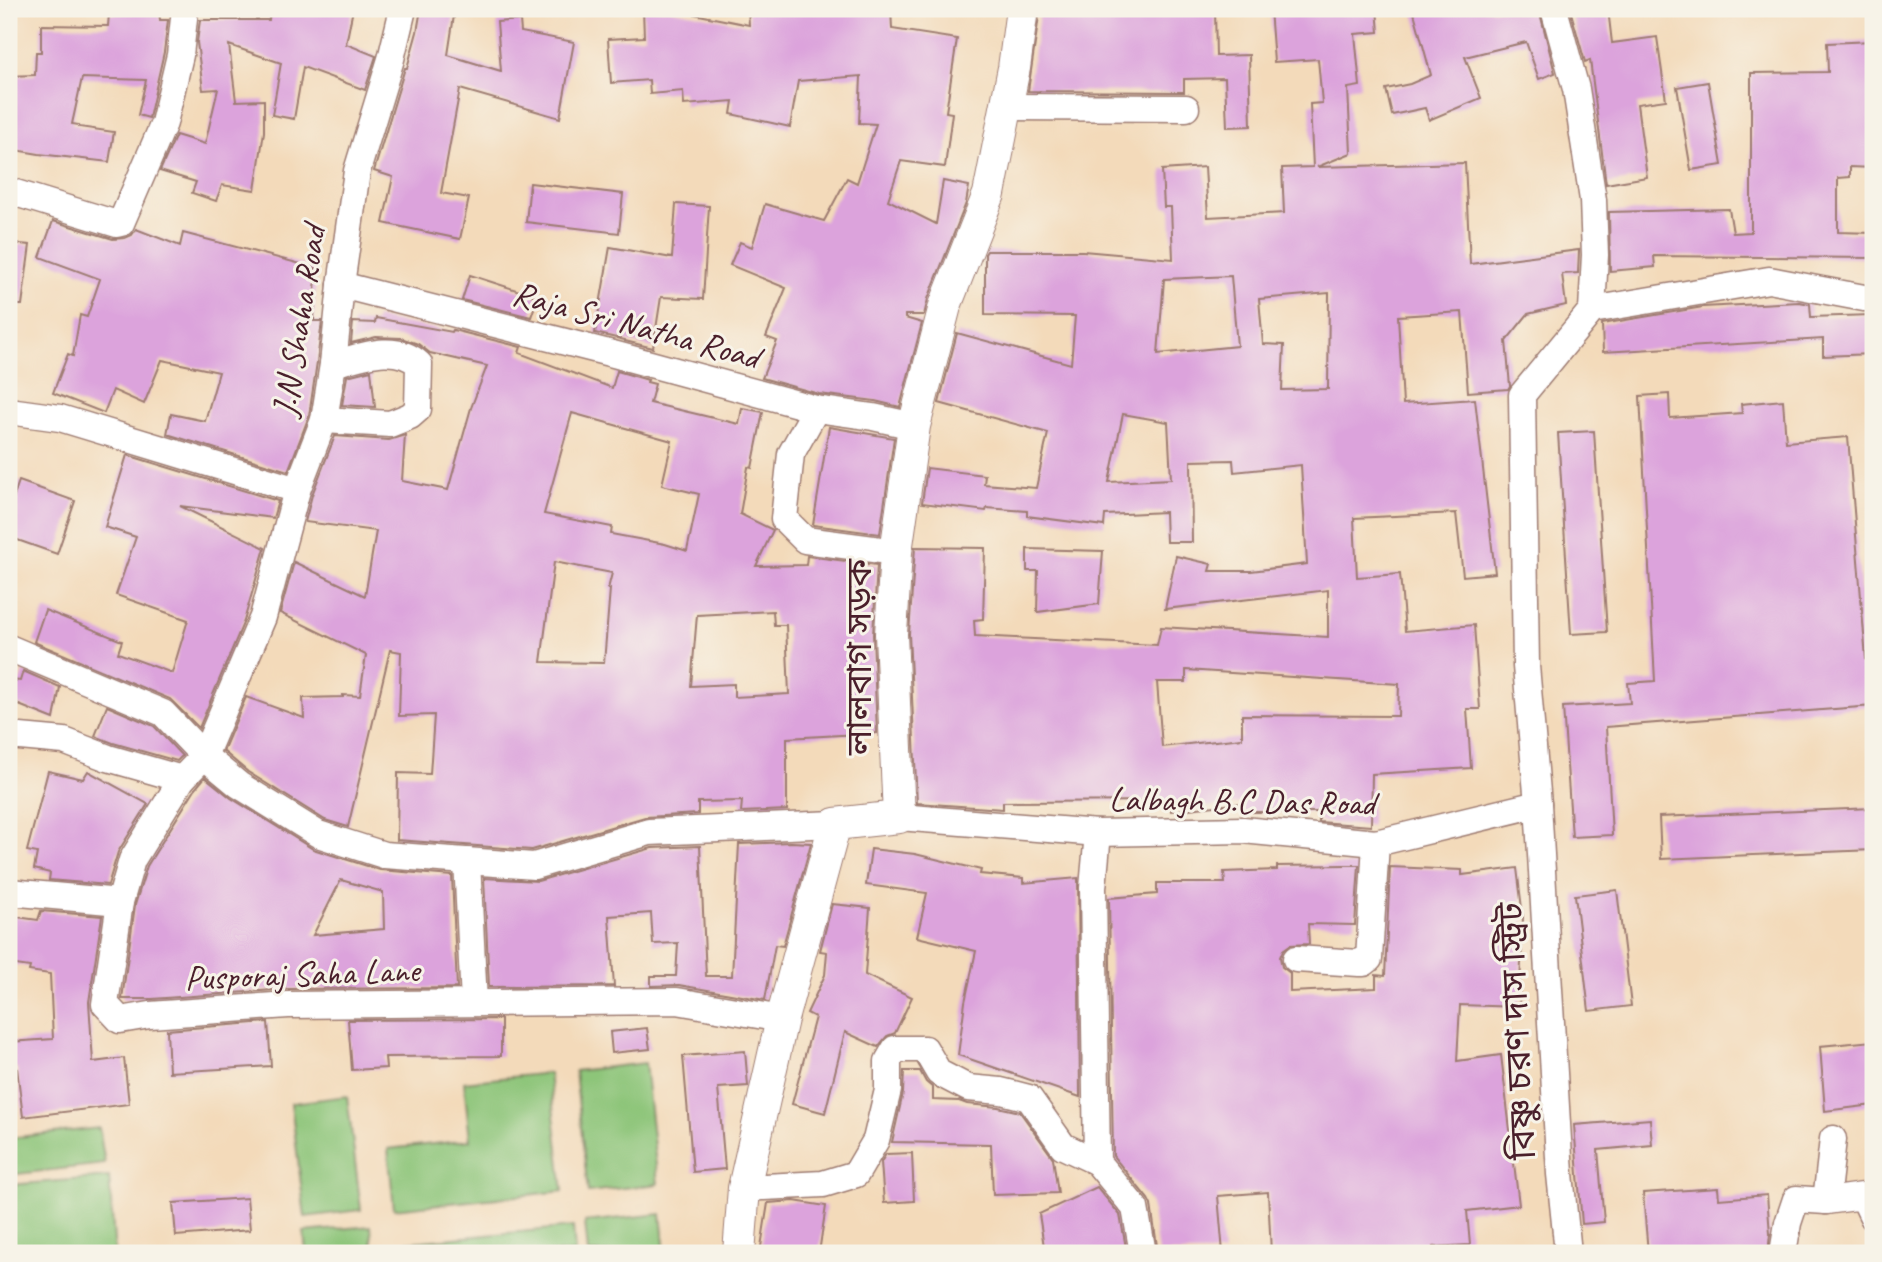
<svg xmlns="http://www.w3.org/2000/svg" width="1882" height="1262" font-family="Caveat,'Noto Sans Bengali',sans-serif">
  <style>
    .green { fill: #8dc579; stroke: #6c7252; stroke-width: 2 }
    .building { fill: #dca3dc; fill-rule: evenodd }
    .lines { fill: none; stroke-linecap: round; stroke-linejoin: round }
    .minor-casing { stroke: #9e7c72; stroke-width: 29 }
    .tertiary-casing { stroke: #9e7c72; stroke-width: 34 }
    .minor { stroke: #fff; stroke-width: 26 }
    .tertiary { stroke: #fff; stroke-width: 32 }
    .labels { text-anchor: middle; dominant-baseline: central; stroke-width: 6; stroke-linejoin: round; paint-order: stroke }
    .street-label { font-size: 35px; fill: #4a1f2b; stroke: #f7f3e8 }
  </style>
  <rect width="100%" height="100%" fill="#f7f3e8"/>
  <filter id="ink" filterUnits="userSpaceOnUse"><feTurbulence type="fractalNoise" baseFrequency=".0143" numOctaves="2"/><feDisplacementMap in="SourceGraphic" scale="14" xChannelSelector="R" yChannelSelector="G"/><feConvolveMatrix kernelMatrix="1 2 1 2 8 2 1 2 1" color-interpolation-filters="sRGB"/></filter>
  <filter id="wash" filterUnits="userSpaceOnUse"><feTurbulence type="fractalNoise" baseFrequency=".00686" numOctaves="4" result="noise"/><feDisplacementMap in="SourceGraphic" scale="28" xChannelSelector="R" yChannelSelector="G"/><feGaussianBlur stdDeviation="1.57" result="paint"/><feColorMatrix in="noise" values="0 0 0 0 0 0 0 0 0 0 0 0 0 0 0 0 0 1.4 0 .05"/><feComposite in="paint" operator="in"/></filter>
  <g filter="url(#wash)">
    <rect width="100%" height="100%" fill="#f3daba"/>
    <!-- green -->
    <g class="green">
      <polygon points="645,1063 658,1184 588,1192 575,1071"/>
      <polygon points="549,1073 563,1191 394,1209 388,1149 470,1140 464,1082"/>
      <polygon points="347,1096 361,1210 305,1217 291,1103"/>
      <polygon points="99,1128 105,1164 9,1175 9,1138"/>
      <polygon points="109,1177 115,1253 9,1253 9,1185"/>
      <polygon points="661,1214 665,1253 588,1253 585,1222"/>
      <polygon points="371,1226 373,1253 306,1253 304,1232"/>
      <polygon points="573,1227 575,1253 392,1253 391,1244"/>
    </g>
    <g id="blocks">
      <!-- building -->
      <g class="building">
        <polygon points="270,9 353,9 346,44 376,56 365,90 303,67 294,119 272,115 281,63 229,45 236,101 264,100 264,132 255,190 222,185 216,201 192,193 196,182 160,171 176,135 205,144 218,89 203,90 197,42 200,20 269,20"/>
        <polygon points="421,9 455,9 448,55 501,71 497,22 520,20 521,32 574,42 560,118 460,89 441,193 469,198 460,239 383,223 393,177 374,171 405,68 407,68 417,32"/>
        <polygon points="643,9 669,9 749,25 748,9 891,9 892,29 957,39 946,112 952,113 945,167 901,161 888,200 936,224 943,181 969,186 966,203 928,299 924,315 905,315 905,318 922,323 900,407 875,401 819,394 762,378 777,341 766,337 786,288 730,265 740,242 752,247 765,204 824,221 847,178 857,183 876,124 859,123 861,76 798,81 790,127 731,114 733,101 684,105 683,91 650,94 649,80 611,83 608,39 644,37"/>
        <polygon points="1040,9 1215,9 1216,56 1249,55 1251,126 1227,127 1225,78 1184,79 1184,92 1028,91"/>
        <path d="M 1270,9 L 1377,9 L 1379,32 L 1355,34 L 1360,86 L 1348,88 L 1351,153 L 1317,167 L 1465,163 L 1470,264 L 1579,250 L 1578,273 L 1562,274 L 1566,305 L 1528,314 L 1506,341 L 1510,386 L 1508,389 L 1468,392 L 1462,312 L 1398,316 L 1403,404 L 1475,399 L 1495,573 L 1463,576 L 1456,513 L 1354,518 L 1357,577 L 1400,574 L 1405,631 L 1474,625 L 1480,709 L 1467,709 L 1471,768 L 1372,774 L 1371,826 L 1319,822 L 1319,812 L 1242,812 L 1242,803 L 1171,811 L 1170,801 L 1003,802 L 1003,809 L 917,803 L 909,634 L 915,547 L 985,548 L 983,619 L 974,620 L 975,636 L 1157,645 L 1161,627 L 1328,637 L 1328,590 L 1165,609 L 1176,556 L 1211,564 L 1209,571 L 1251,571 L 1307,564 L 1301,465 L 1234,472 L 1233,460 L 1191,461 L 1192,542 L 1166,542 L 1165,512 L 1105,515 L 1104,526 L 1027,516 L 1027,511 L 987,508 L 986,511 L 922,503 L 927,468 L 985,475 L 984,484 L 1036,488 L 1048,433 L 939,403 L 957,333 L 1071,364 L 1075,316 L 985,315 L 985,254 L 987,251 L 1083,251 L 1173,259 L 1171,207 L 1164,207 L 1162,170 L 1205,167 L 1208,217 L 1284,213 L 1282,168 L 1313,167 L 1310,104 L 1322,103 L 1318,59 L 1274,62 ZM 1231,276 L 1237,346 L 1158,354 L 1164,279 ZM 1329,293 L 1328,389 L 1282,390 L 1284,345 L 1263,344 L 1259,299 ZM 1123,414 L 1168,422 L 1171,479 L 1109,482 ZM 1186,670 L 1399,684 L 1398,716 L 1242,715 L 1242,738 L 1162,747 L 1157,682 L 1186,682 Z"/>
        <polygon points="1413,9 1539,9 1555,73 1539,79 1526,42 1465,57 1481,98 1429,120 1425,108 1392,115 1386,89 1410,84 1431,75"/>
        <polygon points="1570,9 1608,9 1612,43 1657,37 1666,100 1637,104 1647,177 1606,184 1590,60 1585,62"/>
        <polygon points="159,11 160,20 168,20 164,52 149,118 138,115 146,80 82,78 72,124 79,125 79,127 114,132 109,162 39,154 9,149 9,76 35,75 36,52 41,52 41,25 108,26 109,14"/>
        <polygon points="1873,41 1873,168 1850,167 1850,177 1838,178 1838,232 1873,233 1873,258 1654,256 1655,267 1610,271 1609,212 1729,209 1733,233 1751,232 1751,73 1828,72 1827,43"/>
        <polygon points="1708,82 1722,165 1691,170 1677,87"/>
        <polygon points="530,183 623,194 619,233 526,222"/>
        <polygon points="676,204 709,206 703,299 661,297 653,348 625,341 625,340 595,333 610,247 672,258"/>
        <polygon points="53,221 113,239 125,238 132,235 136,229 180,246 183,233 316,268 314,321 322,321 317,362 309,416 288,471 167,434 171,414 205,421 219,372 162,360 144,404 113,390 104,413 53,393 68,354 73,356 80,315 87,317 100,279 40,257"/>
        <polygon points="9,243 30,245 22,305 9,305"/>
        <polygon points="470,275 538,297 531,317 462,300"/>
        <polygon points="1799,302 1810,304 1811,317 1871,315 1872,354 1823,356 1823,339 1603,352 1602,324 1703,307"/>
        <path d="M 376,318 L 452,332 L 453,330 L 521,347 L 519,353 L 612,388 L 617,371 L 648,380 L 647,382 L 655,384 L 650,403 L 739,424 L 742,408 L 763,412 L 752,468 L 748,467 L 740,514 L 773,530 L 756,566 L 806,565 L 807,556 L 877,565 L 873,635 L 877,733 L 787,738 L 787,810 L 741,812 L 742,801 L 698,802 L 698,814 L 645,817 L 532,850 L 397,840 L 398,773 L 430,774 L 434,715 L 399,716 L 401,652 L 390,650 L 348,827 L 325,820 L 248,772 L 223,751 L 246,697 L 304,718 L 303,698 L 343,697 L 343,695 L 360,696 L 366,655 L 280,613 L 294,562 L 365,596 L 376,531 L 305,522 L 312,495 L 335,436 L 389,440 L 405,435 L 402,481 L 448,490 L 471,408 L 487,366 L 430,353 L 418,344 L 401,338 L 376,337 L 351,343 L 353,322 L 375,323 ZM 572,413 L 672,441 L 662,485 L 699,494 L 687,551 L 665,544 L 611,534 L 612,527 L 544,514 ZM 554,562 L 612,573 L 608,589 L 610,589 L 604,663 L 541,662 ZM 773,611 L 774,625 L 786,625 L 789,694 L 734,697 L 734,684 L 691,686 L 697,615 Z"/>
        <polygon points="371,370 375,407 342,405 347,376"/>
        <polygon points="1669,394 1670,418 1742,413 1741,404 1783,400 1786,442 1848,437 1866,659 1873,658 1873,706 1606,727 1612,835 1572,837 1563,707 1630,703 1628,683 1655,681 1640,396"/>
        <polygon points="829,427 894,438 880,534 813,525"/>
        <polygon points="1594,431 1607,632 1571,634 1558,433"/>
        <polygon points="127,455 278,501 273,518 180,506 265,548 244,621 199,728 170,699 34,642 45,610 122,641 118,653 172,673 188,620 116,595 136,537 105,527"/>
        <polygon points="19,481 75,501 57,554 9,537 9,510"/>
        <polygon points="1027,549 1103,551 1099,604 1037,612 1038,571 1027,571"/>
        <polygon points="23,671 60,687 54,719 9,701 12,680 20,681"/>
        <polygon points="107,706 154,726 182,756 177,761 113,743 95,736"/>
        <polygon points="48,771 83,779 88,771 148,804 118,852 108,885 49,880 50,873 34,869 37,853 27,851"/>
        <path d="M 205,777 L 231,798 L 313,849 L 380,870 L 452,876 L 457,988 L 288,989 L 152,999 L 122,999 L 135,905 L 147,866 L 195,789 ZM 341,880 L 383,892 L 384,929 L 313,935 Z"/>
        <polygon points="1873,808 1873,850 1661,859 1659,817"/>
        <polygon points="791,842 811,843 783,946 775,945 765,1000 679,985 651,986 651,976 676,976 678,943 653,944 651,913 609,916 614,986 489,987 484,878 538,881 652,848 700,846 706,976 732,976 739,844"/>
        <polygon points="871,849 915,854 981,870 980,874 1023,878 1023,883 1078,878 1080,1097 958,1055 965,1002 976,951 917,937 927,893 866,885"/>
        <polygon points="1346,865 1359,865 1355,925 1308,924 1309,944 1290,945 1283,950 1280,957 1282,967 1290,973 1290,992 1376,988 1376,975 1385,976 1390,867 1462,870 1462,875 1517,868 1523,917 1519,1007 1460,1005 1457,1061 1501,1055 1519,1205 1467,1211 1470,1245 1433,1247 1434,1253 1343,1253 1343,1250 1271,1253 1268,1192 1218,1196 1223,1253 1158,1253 1151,1205 1148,1199 1113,1156 1109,898 1157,894 1157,883 1225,883 1224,872 1277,870 1277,866"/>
        <polygon points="1617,890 1631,1006 1589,1011 1575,895"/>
        <polygon points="832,904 870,908 865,975 912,997 895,1033 887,1036 878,1047 845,1032 825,1113 792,1104 815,1017 807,1013 825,975 827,952 820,951"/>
        <polygon points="41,911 102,916 89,1002 93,1062 124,1058 129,1104 23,1117 17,1068 9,1069 9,1042 53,1039 50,974 29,971 30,967 9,964 9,916 38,920"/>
        <polygon points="501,1019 501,1056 385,1057 386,1068 352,1070 348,1020"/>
        <polygon points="268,1022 271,1066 169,1072 167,1030"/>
        <polygon points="647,1028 650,1049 612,1053 610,1032"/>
        <polygon points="1873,1041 1873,1105 1825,1111 1820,1046"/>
        <polygon points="745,1051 748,1086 718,1088 725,1169 693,1172 683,1056"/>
        <polygon points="904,1071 920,1071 926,1082 933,1088 933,1100 959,1101 967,1104 998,1107 1020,1112 1053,1158 1058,1193 993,1195 991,1144 892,1142 903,1093"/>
        <polygon points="1650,1119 1652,1145 1598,1150 1604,1222 1582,1224 1574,1125"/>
        <polygon points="912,1153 914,1201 884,1203 881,1162 886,1154"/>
        <polygon points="1097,1187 1120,1215 1127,1253 1045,1253 1039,1214"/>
        <polygon points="1718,1188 1719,1199 1767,1195 1770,1234 1768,1253 1648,1253 1643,1193"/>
        <polygon points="247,1198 250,1230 176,1236 173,1203"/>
        <polygon points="794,1201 826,1206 819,1253 760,1253 768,1203"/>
      </g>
    </g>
  </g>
  <g filter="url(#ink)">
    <use href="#blocks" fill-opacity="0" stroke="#9e7c72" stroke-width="2"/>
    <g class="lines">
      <defs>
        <g id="minor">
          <polyline points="403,9 391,59 357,171 341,285 333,364 324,420 297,490 263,617 204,756 182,779 132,860 120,902 105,1004 120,1020 150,1015 288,1005 677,1001 782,1019"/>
          <polyline points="1554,9 1576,89 1593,200 1595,255 1592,310 1522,395 1526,666 1538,804 1560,1174 1568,1253"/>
          <polyline points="1006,107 1186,108"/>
          <polyline points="9,191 117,224 121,223 164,123 180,55 185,9"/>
          <polyline points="341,285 617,355 816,409 873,417 914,426"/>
          <polyline points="1592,310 1769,280 1864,298 1873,298"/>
          <polyline points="816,409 791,454 784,519 805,540 896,552"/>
          <polyline points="9,411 60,418 297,490"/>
          <path d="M 324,420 L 390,424 L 410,416 L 418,409 L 419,364 C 395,342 360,357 333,364"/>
          <polyline points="9,648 163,713 204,756 239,785 318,834 384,855 534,866 649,832 835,824"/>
          <polyline points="9,736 64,741 108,758 182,779"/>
          <polyline points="899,817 1098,833 1243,830 1376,843 1538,804"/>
          <polyline points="1098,833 1093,888 1097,1162 1135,1208 1143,1253"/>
          <polyline points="467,861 474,1003"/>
          <polyline points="9,892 120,902"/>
          <polyline points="1296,959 1359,963 1364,963 1369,959 1376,843"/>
          <polyline points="1833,1139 1826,1201 1863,1196 1873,1217"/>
          <polyline points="744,1188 823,1184 856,1174 876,1140 888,1090 888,1061 895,1049 925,1049 939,1073 968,1088 1001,1091 1029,1098 1063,1146 1097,1162"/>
          <polyline points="1783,1253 1788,1223 1796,1199 1826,1201"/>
        </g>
        <polyline id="tertiary" points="739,1253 744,1188 782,1019 835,824 899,817 891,634 896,552 914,426 945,306 989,194 1014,68 1022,9"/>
      </defs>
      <!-- minor casing -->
      <use href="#minor" class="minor-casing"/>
      <!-- tertiary casing -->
      <use href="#tertiary" class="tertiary-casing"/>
      <!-- minor -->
      <use href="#minor" class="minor"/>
      <!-- tertiary -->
      <use href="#tertiary" class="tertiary"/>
    </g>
  </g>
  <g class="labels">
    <!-- street labels -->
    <g class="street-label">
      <text transform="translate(299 321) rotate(-81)">J.N Shaha Road</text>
      <text transform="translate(636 325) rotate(15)">Raja Sri Natha Road</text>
      <text transform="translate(859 657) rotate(-90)">লালবাগ সড়ক</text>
      <text transform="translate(1242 801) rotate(1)">Lalbagh B.C Das Road</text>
      <text transform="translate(302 974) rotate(-2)">Pusporaj Saha Lane</text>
      <text transform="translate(1517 1031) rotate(-93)">বিষ্ণু চরণ দাস স্ট্রিট</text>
    </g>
  </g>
  <!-- margin -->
  <rect width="1882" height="1262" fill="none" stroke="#f7f3e8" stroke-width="35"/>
</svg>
